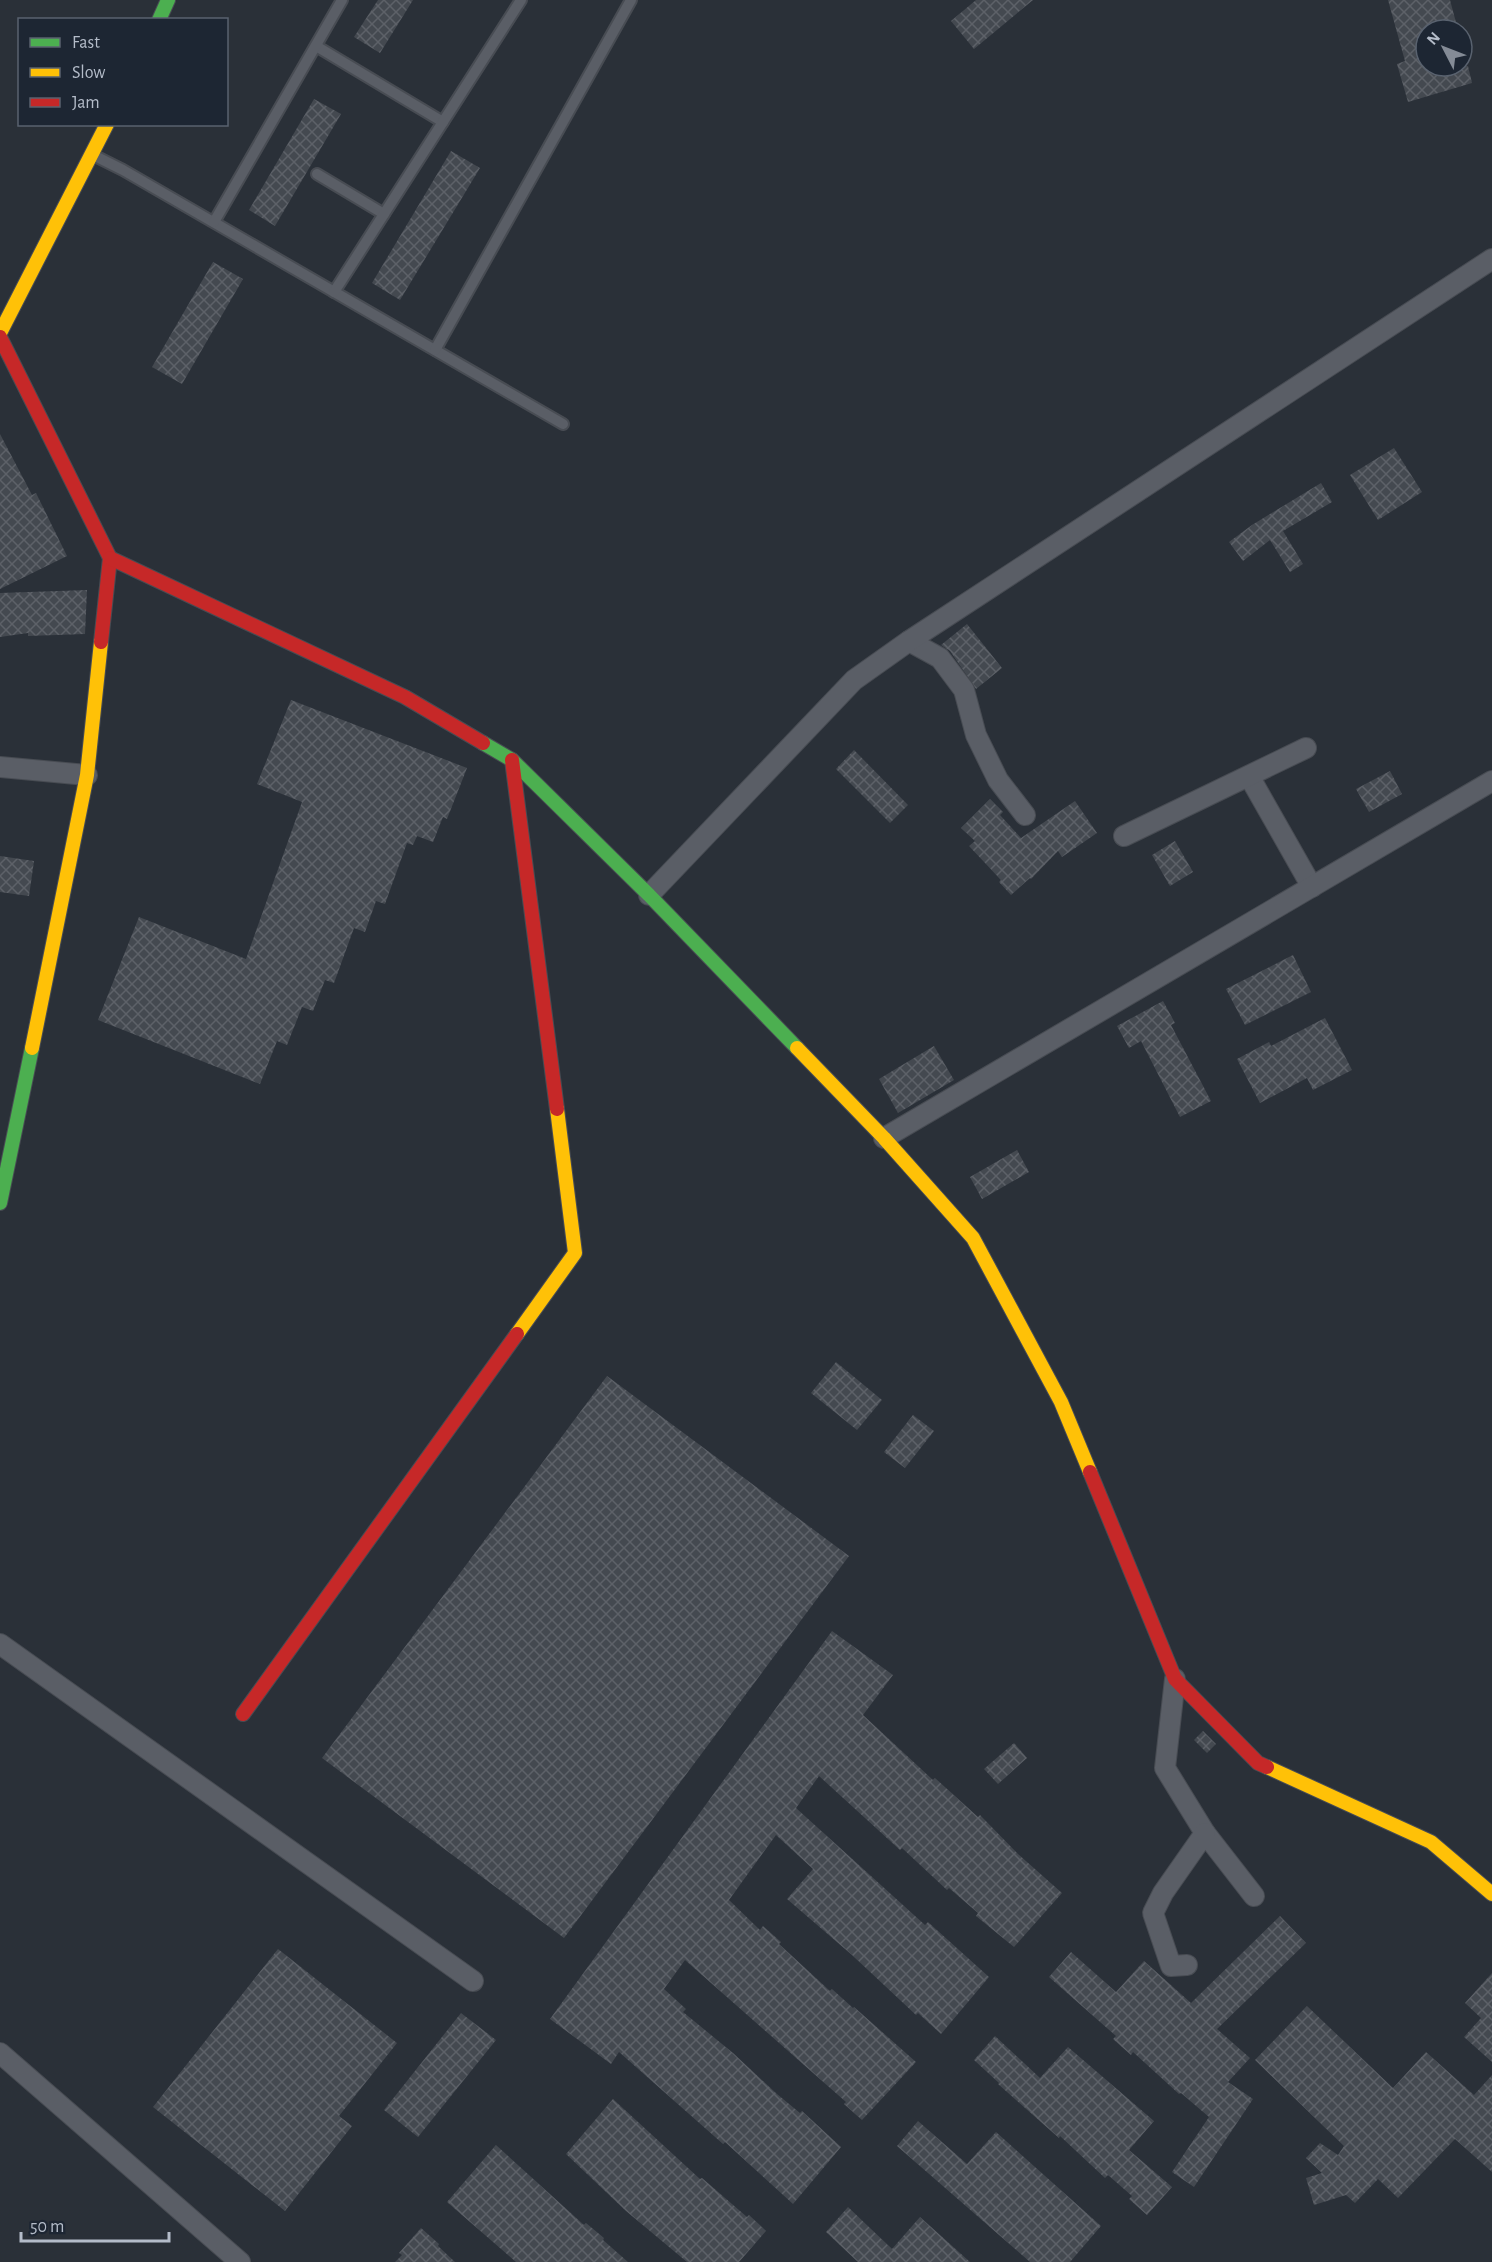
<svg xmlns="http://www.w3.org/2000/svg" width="1492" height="2262" font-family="'Alegreya Sans',sans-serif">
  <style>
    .building { fill: url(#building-cross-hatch) }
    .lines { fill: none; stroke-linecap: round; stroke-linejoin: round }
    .lane-casing { stroke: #484c53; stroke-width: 14 }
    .street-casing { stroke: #484c53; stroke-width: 22 }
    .fast-casing { stroke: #484c53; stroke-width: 16 }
    .slow-casing { stroke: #484c53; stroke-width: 16 }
    .jam-casing { stroke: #484c53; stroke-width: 16 }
    .lane { stroke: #5a5e66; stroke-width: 10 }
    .street { stroke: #5a5e66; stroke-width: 20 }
    .fast { stroke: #4caf50; stroke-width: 14 }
    .slow { stroke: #ffc107; stroke-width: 14 }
    .jam { stroke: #c62828; stroke-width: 14 }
  </style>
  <defs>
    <pattern id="building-cross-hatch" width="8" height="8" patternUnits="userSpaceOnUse" patternTransform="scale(1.5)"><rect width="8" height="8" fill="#444950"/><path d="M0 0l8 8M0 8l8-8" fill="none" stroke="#5d6168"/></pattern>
  </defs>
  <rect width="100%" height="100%" fill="#2a3038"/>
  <!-- building -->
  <g class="building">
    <polygon points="378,0 413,0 380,53 354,37"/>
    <polygon points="976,0 1033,0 974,49 951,21"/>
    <polygon points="1388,0 1450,0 1458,30 1426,30 1426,66 1468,66 1472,83 1408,102 1397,64 1405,61"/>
    <polygon points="314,99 341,114 275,226 249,210"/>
    <polygon points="451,151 480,168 400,300 372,283"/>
    <polygon points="213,262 243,279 182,384 152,367"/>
    <polygon points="0,434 32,495 36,493 67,556 0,589"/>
    <polygon points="1394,448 1422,492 1378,520 1350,475"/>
    <polygon points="1321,483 1332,502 1283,531 1303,564 1290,572 1270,540 1243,561 1229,542 1252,525"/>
    <polygon points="87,590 85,634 28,636 28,633 0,637 0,593"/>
    <polygon points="967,624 1002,668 976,689 950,651 941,645"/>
    <polygon points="291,700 467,768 447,819 443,817 433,842 417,836 413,845 407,843 385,904 376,901 365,932 354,928 334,983 325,980 313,1011 302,1007 287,1045 277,1041 260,1084 98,1020 139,917 246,959 302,802 257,784"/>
    <polygon points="854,750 908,805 890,823 836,769"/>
    <polygon points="1390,771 1402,794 1369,812 1356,789"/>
    <polygon points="990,799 1003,812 1000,815 1021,838 1075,801 1097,833 1062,857 1058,851 1031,879 1030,878 1011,895 999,882 1001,880 969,846 975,841 961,828"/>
    <polygon points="1175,841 1193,872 1170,886 1152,855"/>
    <polygon points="0,856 34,861 29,896 0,892"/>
    <polygon points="1293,955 1311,992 1245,1025 1226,989"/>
    <polygon points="1163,1001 1175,1023 1171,1025 1211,1101 1180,1117 1141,1041 1129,1048 1117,1026"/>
    <polygon points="1325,1018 1352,1070 1313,1090 1307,1078 1260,1103 1237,1059 1269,1042 1271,1046"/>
    <polygon points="934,1046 954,1080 898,1113 879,1079"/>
    <polygon points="1017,1150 1029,1172 982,1199 970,1177"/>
    <polygon points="836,1362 882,1400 857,1430 811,1393"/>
    <polygon points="607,1376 849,1556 564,1938 322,1758"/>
    <polygon points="913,1415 934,1431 905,1468 884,1452"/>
    <polygon points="832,1631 893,1675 863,1715 933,1780 935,1778 978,1817 980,1815 1018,1854 1062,1893 1014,1947 976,1916 978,1913 949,1888 947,1890 902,1848 900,1850 819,1776 796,1808 925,1925 928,1922 989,1977 941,2034 918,2013 916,2015 852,1955 787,1899 813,1869 776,1835 729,1900 760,1930 763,1926 781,1942 779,1944 830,1991 832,1989 853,2008 854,2007 916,2062 862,2120 844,2104 846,2102 685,1960 664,1989 686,2009 683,2012 733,2053 777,2094 800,2113 802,2111 841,2147 793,2204 725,2142 723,2144 619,2052 611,2064 550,2019"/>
    <polygon points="1203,1731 1216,1744 1207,1753 1194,1740"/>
    <polygon points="1014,1743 1027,1758 998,1784 984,1769"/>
    <polygon points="1280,1916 1306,1943 1217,2029 1250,2058 1228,2082 1253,2099 1194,2187 1172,2172 1209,2117 1181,2093 1179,2094 1133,2052 1131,2055 1113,2039 1116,2036 1049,1977 1071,1952 1116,1992 1144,1961 1191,2003"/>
    <polygon points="278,1949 397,2043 339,2116 352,2126 285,2211 153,2107"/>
    <polygon points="1492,1973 1492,2062 1464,2037 1481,2018 1465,2003"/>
    <polygon points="1307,2006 1393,2088 1426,2052 1474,2095 1492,2075 1492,2172 1455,2139 1398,2198 1378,2179 1355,2203 1346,2195 1314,2205 1306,2178 1322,2173 1306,2158 1320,2143 1338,2155 1344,2146 1255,2060"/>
    <polygon points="461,2013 496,2040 418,2137 384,2110"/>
    <polygon points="995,2036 1040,2078 1068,2047 1154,2121 1129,2150 1172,2187 1147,2215 1129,2199 1132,2196 1108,2175 1105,2178 1060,2136 1059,2138 998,2084 999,2083 974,2060"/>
    <polygon points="613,2099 700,2179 702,2178 747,2217 749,2215 766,2231 739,2262 687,2262 626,2211 566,2154"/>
    <polygon points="918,2121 967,2164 996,2132 1101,2226 1070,2262 1030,2262 897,2146"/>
    <polygon points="496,2145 584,2225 586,2223 604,2238 603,2240 628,2262 516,2262 447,2202"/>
    <polygon points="848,2207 892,2249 920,2217 970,2262 858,2262 826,2232"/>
    <polygon points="421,2228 439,2244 438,2246 455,2262 395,2262 402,2255 399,2253"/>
  </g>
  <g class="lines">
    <defs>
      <g id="lane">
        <polyline points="316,46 443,122"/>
        <polyline points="93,155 123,170 563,424"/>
        <polyline points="317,174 384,214"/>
        <polyline points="214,222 342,0"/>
        <polyline points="334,292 521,0"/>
        <polyline points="435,350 631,0"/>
      </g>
      <g id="street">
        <polyline points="909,641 940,658 964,690 976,735 998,780 1025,815"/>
        <polyline points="0,767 87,775"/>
        <polyline points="1249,776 1312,887"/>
        <polyline points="1124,836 1306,748"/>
        <polyline points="649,895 854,680 909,641 1492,259"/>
        <polyline points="884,1138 1492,781"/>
        <polyline points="0,1644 473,1981"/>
        <polyline points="1175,1679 1165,1768 1205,1833 1254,1896"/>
        <polyline points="1187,1965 1171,1966 1153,1913 1163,1893 1205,1833"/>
        <polyline points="0,2053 240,2262"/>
      </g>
      <g id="fast">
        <polyline points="159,20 168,0"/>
        <polyline points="483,743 512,760 649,895 797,1048"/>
        <polyline points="0,1203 32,1048"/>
      </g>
      <g id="slow">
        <polyline points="0,333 107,124"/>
        <polyline points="32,1048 87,775 101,642"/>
        <polyline points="797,1048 884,1138 973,1238 1061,1402 1090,1472"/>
        <polyline points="517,1334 575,1253 557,1109"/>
        <polyline points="1267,1767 1431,1842 1492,1894"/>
      </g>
      <g id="jam">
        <polyline points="0,337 110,558 101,642"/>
        <polyline points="110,558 405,697 483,743"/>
        <polyline points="512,760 557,1109"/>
        <polyline points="1090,1472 1175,1679 1258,1763 1267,1767"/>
        <polyline points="243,1714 517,1334"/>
      </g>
    </defs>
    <!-- lane casing -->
    <use href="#lane" class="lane-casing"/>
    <!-- street casing -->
    <use href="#street" class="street-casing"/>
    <!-- fast casing -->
    <use href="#fast" class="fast-casing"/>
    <!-- slow casing -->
    <use href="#slow" class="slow-casing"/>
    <!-- jam casing -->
    <use href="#jam" class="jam-casing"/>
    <!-- lane -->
    <use href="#lane" class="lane"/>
    <!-- street -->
    <use href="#street" class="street"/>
    <!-- fast -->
    <use href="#fast" class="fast"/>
    <!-- slow -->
    <use href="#slow" class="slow"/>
    <!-- jam -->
    <use href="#jam" class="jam"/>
  </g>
  <!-- legend -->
  <rect x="18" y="18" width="210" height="108" fill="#1d2633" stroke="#59626f" stroke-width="1.5"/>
  <rect x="30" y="38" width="30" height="9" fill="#4caf50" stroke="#59626f" stroke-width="1.5"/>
  <text x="72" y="48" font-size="18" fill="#b4bcc9">Fast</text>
  <rect x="30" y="68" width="30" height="9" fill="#ffc107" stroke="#59626f" stroke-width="1.5"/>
  <text x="72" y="78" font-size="18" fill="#b4bcc9">Slow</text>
  <rect x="30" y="98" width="30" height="9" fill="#c62828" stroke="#59626f" stroke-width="1.5"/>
  <text x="72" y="108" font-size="18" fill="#b4bcc9">Jam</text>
  <!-- north arrow -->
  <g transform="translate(1444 48) rotate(312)"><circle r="28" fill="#1d2633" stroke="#59626f" stroke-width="1.5"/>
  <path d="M0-4.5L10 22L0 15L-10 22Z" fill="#848b96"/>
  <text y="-9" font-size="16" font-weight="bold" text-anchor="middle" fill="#b4bcc9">N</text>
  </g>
  <!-- scale -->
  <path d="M21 2232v9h148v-9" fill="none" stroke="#b4bcc9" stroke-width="3"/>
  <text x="30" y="2232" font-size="18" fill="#b4bcc9" stroke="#1d2633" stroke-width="4.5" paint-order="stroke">50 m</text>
</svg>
